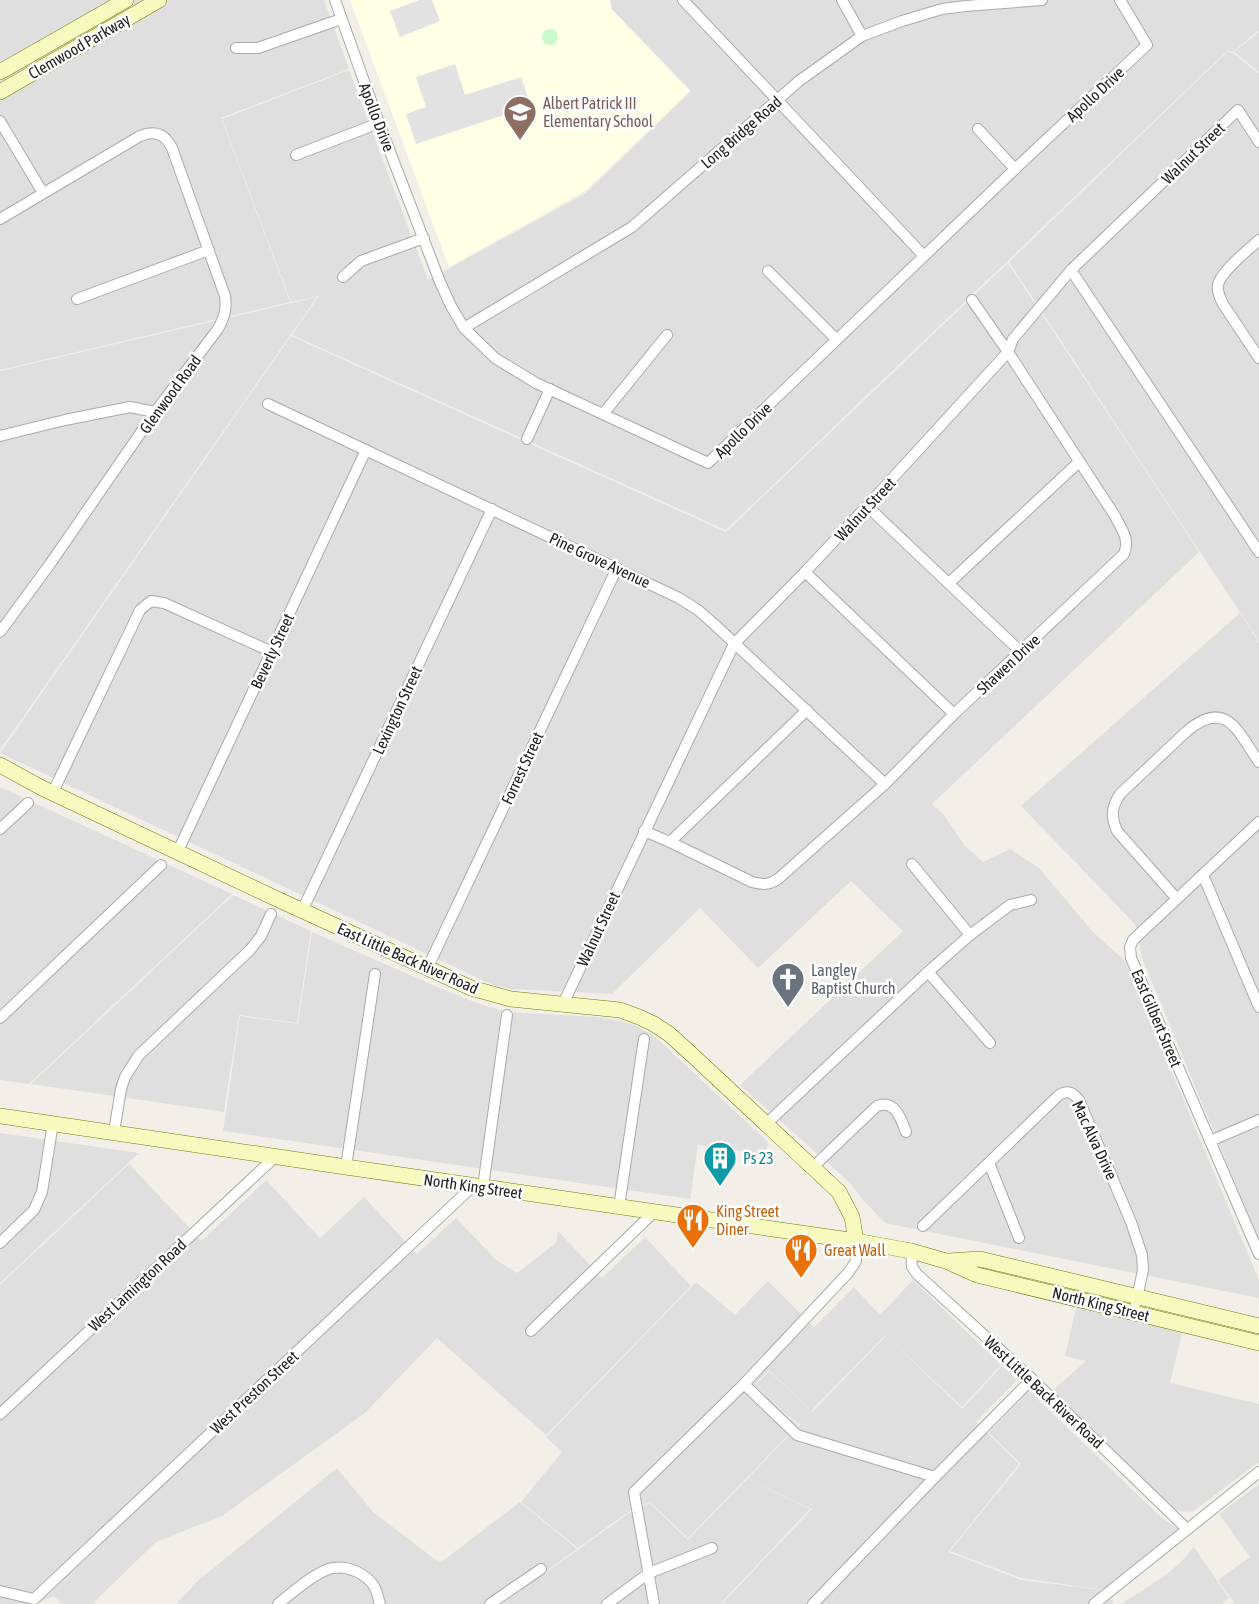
<svg xmlns="http://www.w3.org/2000/svg" width="1259" height="1604" font-family="'Asap Condensed',sans-serif">
  <style>
    .residential { fill: #e0dfdf }
    .education { fill: #ffffe5 }
    .park { fill: #c8facc }
    .parking { fill: #e2e2e2 }
    .lines { fill: none; stroke-linecap: round; stroke-linejoin: round }
    .street-casing { stroke: #a9a9a9; stroke-width: 12 }
    .secondary-casing { stroke: #707d05; stroke-width: 16 }
    .street { stroke: #fff; stroke-width: 10 }
    .secondary { stroke: #f7fabf; stroke-width: 15 }
    .labels { text-anchor: middle; dominant-baseline: central; stroke-width: 5; stroke-linejoin: round; paint-order: stroke }
    .street-label { font-size: 16px; fill: #222; stroke: #fff }
    .education-label { font-size: 16px; fill: #785e54; stroke: #fff; text-anchor: start }
    .worship-label { font-size: 16px; fill: #5b616d; stroke: #fff; text-anchor: start }
    .culture-label { font-size: 16px; fill: #0d838f; stroke: #fff; text-anchor: start }
    .food-label { font-size: 16px; fill: #c56008; stroke: #fff; text-anchor: start }
  </style>
  <rect width="100%" height="100%" fill="#f2efe9"/>
  <!-- residential -->
  <g class="residential">
    <polygon points="0,0 324,0 349,69 221,118 290,302 0,370"/>
    <polygon points="611,0 1259,0 1259,30 1233,52 1227,51 726,530 292,335 319,296 291,302 222,119 349,70 428,280 586,193 691,91 612,9"/>
    <polygon points="1259,32 1259,72 1234,52"/>
    <polygon points="1227,52 1233,53 1259,74 1259,641 1009,262"/>
    <polygon points="1008,263 1199,552 932,804 944,815 965,846 983,862 1010,849 1039,868 1093,932 1125,961 1259,1280 1259,1298 885,1223 865,1202 849,1182 740,1085 903,931 851,881 758,968 700,908 612,994 511,989 496,986 482,980 0,753 291,336 726,532"/>
    <polygon points="317,297 0,750 0,371"/>
    <polygon points="1240,613 1259,643 1259,1241 1142,958 1135,924 1021,806"/>
    <polygon points="0,787 232,894 29,1084 0,1080"/>
    <polygon points="233,895 311,931 297,1023 239,1015 224,1112 31,1084"/>
    <polygon points="312,932 442,989 477,1003 507,1012 596,1017 620,1021 635,1025 654,1036 663,1044 768,1142 766,1154 698,1145 690,1199 223,1131 240,1016 298,1024"/>
    <polygon points="0,1133 139,1153 0,1283"/>
    <polygon points="129,1164 202,1241 266,1180 320,1238 364,1197 417,1254 456,1218 496,1260 517,1273 556,1243 558,1231 602,1278 645,1237 691,1286 546,1435 437,1338 365,1413 222,1516 156,1542 92,1604 62,1604 54,1596 35,1604 0,1604 0,1285"/>
    <polygon points="913,1280 1001,1365 962,1407 885,1335 811,1411 769,1370 755,1384 786,1415 798,1425 688,1538 650,1502 631,1510 578,1548 521,1502 562,1452 546,1437 696,1282 735,1315 768,1281 814,1327 854,1287 880,1315"/>
    <polygon points="1076,1308 1182,1333 1170,1383 1259,1404 1259,1462 1192,1512 1176,1511 1051,1392 1086,1361 1065,1356"/>
    <polygon points="886,1336 962,1409 1002,1366 1017,1380 976,1422 1019,1464 948,1552 1021,1580 1103,1590 1115,1604 722,1604 812,1509 747,1479 800,1424 786,1414 756,1385 769,1371 812,1412"/>
    <polygon points="1029,1391 1163,1519 1185,1533 1105,1590 1021,1578 950,1551 1021,1464 989,1433"/>
    <polygon points="337,1468 373,1512 440,1563 520,1502 577,1549 500,1604 176,1604 200,1579"/>
    <polygon points="747,1479 810,1509 720,1604 502,1604 632,1511 650,1503 688,1540"/>
    <polygon points="1259,1484 1259,1604 1235,1604 1218,1580 1250,1557 1219,1514"/>
    <polygon points="1194,1547 1229,1598 1221,1604 1121,1604 1163,1577 1180,1563"/>
  </g>
  <!-- education -->
  <polygon class="education" points="350,0 609,0 611,9 690,91 585,191 449,267"/>
  <!-- park -->
  <circle class="park" cx="550" cy="37" r="8"/>
  <!-- parking -->
  <g class="parking">
    <polygon points="419,0 432,0 440,21 400,37 390,11"/>
    <polygon points="455,64 465,95 521,77 531,106 416,144 406,114 426,107 416,77"/>
  </g>
  <g class="lines">
    <defs>
      <g id="street">
        <polyline points="335,0 379,123 440,282 451,306 464,328 495,358 536,383 708,463 1015,169 1147,45 1120,0"/>
        <polyline points="683,0 924,256"/>
        <polyline points="842,0 862,36"/>
        <polyline points="236,48 258,48 341,19"/>
        <polyline points="0,121 43,193"/>
        <polyline points="978,129 1015,169"/>
        <polyline points="296,155 379,123"/>
        <path d="M 0,219 L 140,136 C 155,130 165,134 172,148 L 225,296 C 227,309 224,318 218,329 L 155,412 L 50,564 L 0,632"/>
        <path d="M 1259,240 C 1248,250 1220,272 1218,285 C 1217,292 1220,298 1223,304 L 1259,358"/>
        <polyline points="1071,270 1259,552"/>
        <polyline points="768,271 836,339"/>
        <polyline points="343,277 361,261 424,238"/>
        <polyline points="77,299 209,250"/>
        <polyline points="464,328 632,227 799,81 862,36 902,21 942,9 966,6 1042,0"/>
        <polyline points="268,404 679,598 698,610 714,624 885,784"/>
        <polyline points="603,414 667,335"/>
        <polyline points="0,436 65,420 130,407 155,412"/>
        <polyline points="527,439 550,389"/>
        <polyline points="867,506 1021,652"/>
        <polyline points="805,572 954,714"/>
        <polyline points="949,583 1079,462"/>
        <polyline points="53,792 140,610 151,601 164,603 272,652"/>
        <polyline points="1259,822 1133,940 1130,947 1131,958 1259,1254"/>
        <polyline points="0,829 28,803"/>
        <path d="M 644,831 L 670,842 L 752,882 C 763,885 769,885 778,879 L 885,784 L 954,714 L 1124,554 C 1130,539 1122,530 1115,516 L 1008,352 L 972,300"/>
        <polyline points="670,842 807,710"/>
        <polyline points="178,851 366,450"/>
        <polyline points="912,864 970,935"/>
        <polyline points="1203,875 1259,1007"/>
        <path d="M 1177,899 L 1117,831 C 1111,817 1111,808 1120,794 L 1187,731 C 1227,698 1237,731 1259,762"/>
        <polyline points="302,911 492,509"/>
        <polyline points="427,969 617,568"/>
        <polyline points="928,972 990,1043"/>
        <polyline points="563,1004 734,644 805,572 867,506 1008,352 1013,339 1071,270 1238,110 1259,142"/>
        <polyline points="0,1018 161,865"/>
        <polyline points="766,1124 928,972 970,935 1010,905 1031,900"/>
        <polyline points="114,1132 121,1089 125,1077 139,1055 250,950 261,936 271,914"/>
        <polyline points="1210,1141 1259,1120"/>
        <polyline points="989,1163 1019,1238"/>
        <polyline points="346,1167 375,974"/>
        <path d="M 813,1167 L 877,1106 C 895,1099 901,1119 906,1132"/>
        <polyline points="483,1187 507,1015"/>
        <polyline points="619,1207 644,1039"/>
        <path d="M 923,1226 L 1059,1095 C 1068,1090 1072,1092 1079,1100 L 1131,1222 L 1142,1255 L 1143,1270 L 1136,1303"/>
        <polyline points="0,1243 34,1210 42,1192 53,1123"/>
        <polyline points="911,1251 912,1267 917,1274 1032,1379 1187,1529"/>
        <polyline points="531,1331 654,1212"/>
        <polyline points="744,1384 797,1435 935,1477"/>
        <polyline points="0,1414 275,1157"/>
        <polyline points="0,1591 34,1599 473,1186"/>
        <path d="M 278,1604 C 290,1594 318,1570 333,1568 C 348,1565 366,1574 374,1586 C 377,1591 378,1598 380,1604"/>
        <polyline points="490,1604 541,1569"/>
        <polyline points="607,1604 649,1573 712,1548"/>
        <polyline points="654,1604 634,1492 744,1384 848,1273 856,1261 856,1241"/>
        <polyline points="813,1604 935,1477 1032,1379"/>
        <polyline points="1094,1604 1259,1472"/>
      </g>
      <g id="secondary">
        <polyline points="0,72 126,0"/>
        <polyline points="0,92 159,0"/>
        <polyline points="0,765 42,788 277,899 471,988 511,999 620,1010 639,1017 654,1024 669,1034 689,1052 839,1192 852,1217 856,1241"/>
        <polyline points="0,1116 346,1167 856,1241 911,1251 946,1261 977,1275 1259,1343"/>
        <polyline points="949,1261 980,1259 1259,1326"/>
      </g>
    </defs>
    <!-- street casing -->
    <use href="#street" class="street-casing"/>
    <!-- secondary casing -->
    <use href="#secondary" class="secondary-casing"/>
    <!-- street -->
    <use href="#street" class="street"/>
    <!-- secondary -->
    <use href="#secondary" class="secondary"/>
  </g>
  <!-- icons -->
  <defs>
    <symbol id="school-pin" viewBox="-11 -11 22 30"><path d="M0 17L-7.5 6A9.5 9.5 0 1 1 7.5 6Z" fill="#8d6e63" stroke="#fff"/><path d="M0-5L7-2L0 1L-7-2ZM-4 1L0 2.5L4 1V4Q0 6-4 4Z" fill="#fff"/></symbol>
    <symbol id="church-pin" viewBox="-11 -11 22 30"><path d="M0 17L-7.5 6A9.5 9.5 0 1 1 7.5 6Z" fill="#6b7280" stroke="#fff"/><path d="M-1.2-6h2.4v3.5h3.3v2.4h-3.3V6h-2.4V-.1h-3.3v-2.4h3.3Z" fill="#fff"/></symbol>
    <symbol id="building-pin" viewBox="-11 -11 22 30"><path d="M0 17L-7.5 6A9.5 9.5 0 1 1 7.5 6Z" fill="#0f9aa8" stroke="#fff"/><path d="M-4-6H4V6H1V3H-1V6H-4ZM-2.5-4.3h1.7v1.8h-1.7ZM.8-4.3h1.7v1.8H.8ZM-2.5-1h1.7V.8h-1.7ZM.8-1h1.7V.8H.8Z" fill="#fff"/></symbol>
    <symbol id="restaurant-pin" viewBox="-11 -11 22 30"><path d="M0 17L-7.5 6A9.5 9.5 0 1 1 7.5 6Z" fill="#e8710a" stroke="#fff"/><path d="M-5-6h1v4h1v-4h1v4h1v-4h1v5L-1.5 .5V6h-2V.5L-5-1ZM5-6V6H3V1.5H1.5Q1.5-4 5-6Z" fill="#fff"/></symbol>
  </defs>
  <g fill-rule="evenodd">
    <use href="#school-pin" x="501" y="93" width="38" height="52"/>
    <use href="#church-pin" x="769" y="960" width="38" height="52"/>
    <use href="#building-pin" x="701" y="1139" width="38" height="52"/>
    <use href="#restaurant-pin" x="674" y="1201" width="38" height="52"/>
    <use href="#restaurant-pin" x="782" y="1231" width="38" height="52"/>
  </g>
  <g class="labels">
    <!-- street labels -->
    <g class="street-label">
      <text transform="translate(79 46) rotate(-30)">Clemwood Parkway</text>
      <text transform="translate(1095 94) rotate(-43)">Apollo Drive</text>
      <text transform="translate(377 117) rotate(69)">Apollo Drive</text>
      <text transform="translate(741 132) rotate(-41)">Long Bridge Road</text>
      <text transform="translate(1193 153) rotate(-44)">Walnut Street</text>
      <text transform="translate(170 394) rotate(-54)">Glenwood Road</text>
      <text transform="translate(743 430) rotate(-44)">Apollo Drive</text>
      <text transform="translate(865 509) rotate(-47)">Walnut Street</text>
      <text transform="translate(600 560) rotate(25)">Pine Grove Avenue</text>
      <text transform="translate(272 651) rotate(-65)">Beverly Street</text>
      <text transform="translate(1008 664) rotate(-43)">Shawen Drive</text>
      <text transform="translate(397 710) rotate(-65)">Lexington Street</text>
      <text transform="translate(522 768) rotate(-65)">Forrest Street</text>
      <text transform="translate(598 929) rotate(-65)">Walnut Street</text>
      <text transform="translate(408 958) rotate(24)">East Little Back River Road</text>
      <text transform="translate(1157 1018) rotate(67)">East Gilbert Street</text>
      <text transform="translate(1095 1140) rotate(65)">Mac Alva Drive</text>
      <text transform="translate(473 1186) rotate(8)">North King Street</text>
      <text transform="translate(137 1285) rotate(-43)">West Lamington Road</text>
      <text transform="translate(1101 1304) rotate(14)">North King Street</text>
      <text transform="translate(254 1392) rotate(-43)">West Preston Street</text>
      <text transform="translate(1044 1392) rotate(43)">West Little Back River Road</text>
    </g>
    <!-- education labels -->
    <g class="education-label">
      <text x="543" y="103">Albert Patrick III<tspan x="543" dy="18">Elementary School</tspan></text>
    </g>
    <!-- worship labels -->
    <g class="worship-label">
      <text x="811" y="970">Langley<tspan x="811" dy="18">Baptist Church</tspan></text>
    </g>
    <!-- culture labels -->
    <g class="culture-label">
      <text x="743" y="1158">Ps 23</text>
    </g>
    <!-- food labels -->
    <g class="food-label">
      <text x="716" y="1211">King Street<tspan x="716" dy="18">Diner</tspan></text>
      <text x="824" y="1250">Great Wall</text>
    </g>
  </g>
</svg>
